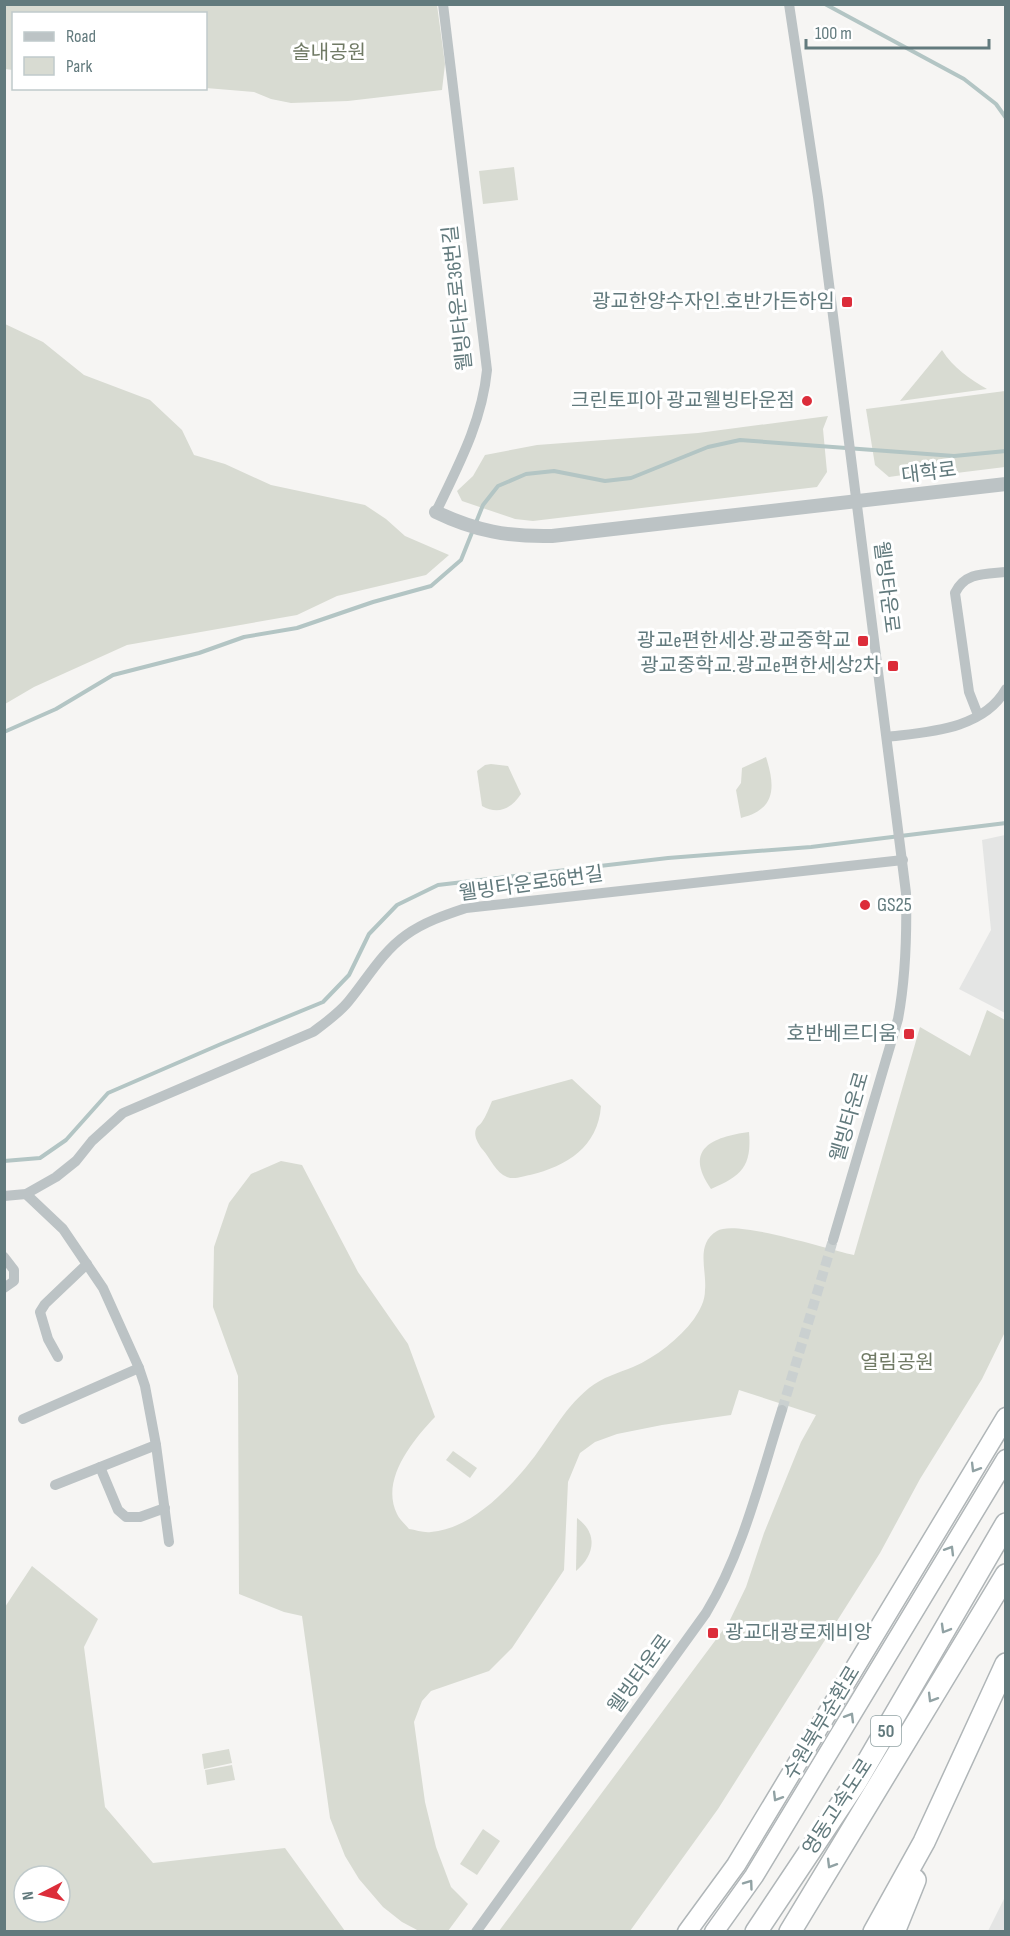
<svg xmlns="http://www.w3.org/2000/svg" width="1010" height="1936" font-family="'Sofia Sans Condensed','Noto Sans KR',sans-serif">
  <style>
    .built { fill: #e4e5e4 }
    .green { fill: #d8dbd2; fill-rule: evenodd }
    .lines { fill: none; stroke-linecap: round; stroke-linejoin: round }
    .stream { stroke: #b3c5c4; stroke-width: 4 }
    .minor-tunnel { stroke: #cad0d0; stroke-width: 10; stroke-dasharray: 10 5; stroke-linecap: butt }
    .trunk-casing { stroke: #b0b6b8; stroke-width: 21 }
    .motorway-casing { stroke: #b0b6b8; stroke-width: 24 }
    .minor { stroke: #bcc3c5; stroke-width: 10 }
    .tertiary { stroke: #bcc3c5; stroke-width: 14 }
    .trunk { stroke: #fff; stroke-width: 18 }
    .motorway { stroke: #fff; stroke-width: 21 }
    .oneway { stroke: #91a2a4 }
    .poi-dot { fill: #dc2d3a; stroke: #fff; stroke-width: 2 }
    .labels { text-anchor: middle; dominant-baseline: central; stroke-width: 6; stroke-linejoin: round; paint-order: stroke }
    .shield { fill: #fff; stroke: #91a2a4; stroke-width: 1.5 }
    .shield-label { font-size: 18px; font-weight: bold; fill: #627a7d }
    .park-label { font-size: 20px; fill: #707a65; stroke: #fff }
    .street-label { font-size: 20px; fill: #627a7d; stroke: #fff }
    .poi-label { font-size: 20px; fill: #627a7d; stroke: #fff; text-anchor: end }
  </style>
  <rect width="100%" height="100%" fill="#f6f5f3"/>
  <!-- built -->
  <g class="built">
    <polygon points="1005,835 1006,835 1005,1013 959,989 991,930 982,840"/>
    <polygon points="1005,1897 1005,1931 988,1931"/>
  </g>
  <!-- green -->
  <g class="green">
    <polygon points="4,5 437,5 445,64 442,90 348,101 291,103 271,99 254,92 206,88 206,14 14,14 13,70 5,69"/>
    <polygon points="514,167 518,200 483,204 479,171"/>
    <polygon points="5,324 43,342 84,375 150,400 182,430 194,455 225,464 271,485 365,505 386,519 405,536 449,555 426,575 337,596 297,615 127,645 34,687 5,704"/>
    <path d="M 942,350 C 953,368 970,379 987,389 L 900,401 Z"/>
    <polygon points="1005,391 1005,467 932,476 910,474 889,477 875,465 866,409"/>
    <polygon points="828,416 823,429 827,472 817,487 533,521 515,519 462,501 457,491 473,476 485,455 537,445 698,433"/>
    <path d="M 766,757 C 775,786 777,809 741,818 L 736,790 L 741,783 L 742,768 Z"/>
    <path d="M 491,764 L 508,766 L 521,794 C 511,809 498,815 482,806 L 477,771 L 485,765 Z"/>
    <path d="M 987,1010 L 1005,1020 L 1005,1332 L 982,1379 L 920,1479 L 880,1553 L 718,1809 L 630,1931 L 499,1931 L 729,1622 L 746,1587 L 764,1533 L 801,1442 L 816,1415 L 739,1390 L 731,1415 L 662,1425 L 617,1434 L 595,1442 L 580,1453 L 568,1482 L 564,1570 L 512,1648 L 489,1671 L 431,1691 L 422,1701 L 414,1722 L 425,1802 L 436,1847 L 451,1887 L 468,1904 L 448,1931 L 419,1931 L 402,1922 L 383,1907 L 359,1879 L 345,1856 L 330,1818 L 302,1616 L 284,1612 L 239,1594 L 238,1376 L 213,1307 L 214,1247 L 229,1203 L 251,1174 L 281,1161 L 302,1165 L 358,1272 L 408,1344 L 435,1417 C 413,1440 380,1480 397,1514 C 399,1519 405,1524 409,1529 C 416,1530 424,1533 431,1532 C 469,1529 504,1494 527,1466 C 549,1440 561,1411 589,1388 C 603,1377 618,1373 633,1367 C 656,1357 679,1339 694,1319 C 700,1310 705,1301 705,1290 C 707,1270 695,1244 717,1231 C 736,1219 829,1250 854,1255 L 920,1027 L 970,1056 Z"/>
    <path d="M 572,1079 L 601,1106 C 598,1147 567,1166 530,1175 C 524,1176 514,1180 507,1177 C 496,1173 490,1158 483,1150 C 479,1145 473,1136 476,1129 C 477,1126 480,1125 482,1122 C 486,1116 489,1108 492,1101 Z"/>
    <path d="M 749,1132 C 752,1167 741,1176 711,1189 C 683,1149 712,1137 749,1132 Z"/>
    <polygon points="453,1451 477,1468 470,1478 446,1460"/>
    <path d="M 577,1518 C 599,1534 594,1556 576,1571 Z"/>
    <path d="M 32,1566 L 98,1619 L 84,1647 L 105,1807 L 153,1863 L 285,1848 L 345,1931 L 5,1931 L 5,1607 ZM 24,1876 L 60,1876 L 60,1912 L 24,1912 Z"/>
    <polygon points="229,1749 232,1763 204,1769 202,1754"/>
    <polygon points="232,1765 235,1780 207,1785 205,1770"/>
    <polygon points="483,1829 500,1841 477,1875 460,1864"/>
  </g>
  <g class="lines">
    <!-- stream -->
    <g class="stream">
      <polyline points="825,4 964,79 996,104 1006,118"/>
      <polyline points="4,732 56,709 113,675 199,653 244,637 297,628 373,602 431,586 461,560 483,505 498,486 526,474 554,471 605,481 631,478 708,447 740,440 954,456 1006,451"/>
      <polyline points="4,1161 40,1158 66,1140 108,1093 221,1044 323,1002 349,975 369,934 397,905 438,885 668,858 811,847 1006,823"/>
    </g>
    <!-- minor-tunnel -->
    <polyline class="minor-tunnel" points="782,1410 833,1240"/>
    <defs>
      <g id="trunk">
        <polyline points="687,1932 736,1865 1006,1417"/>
        <polyline points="714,1932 754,1876 1006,1459"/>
      </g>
      <g id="motorway">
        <polyline points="756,1932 856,1782 1006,1524"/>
        <polyline points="790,1932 1006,1575"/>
        <polyline points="874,1932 924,1842 1006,1664"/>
        <polyline points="894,1932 915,1880"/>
      </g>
    </defs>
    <!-- trunk casing -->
    <use href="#trunk" class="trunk-casing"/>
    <!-- motorway casing -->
    <use href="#motorway" class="motorway-casing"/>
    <!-- minor -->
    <g class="minor">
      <path d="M 789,4 L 818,197 L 906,893 C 907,936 906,976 898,1019 L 833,1240"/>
      <path d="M 436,512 C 458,466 482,422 487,370 L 443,4"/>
      <path d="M 978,715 L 969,692 L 955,593 C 965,572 985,574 1006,572"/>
      <path d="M 887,737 C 927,732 983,730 1006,689"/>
      <polyline points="26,1194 63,1229 103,1288 139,1368 145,1386 156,1445 169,1542"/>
      <path d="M 4,1196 L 26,1194 L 56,1177 L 76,1161 L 92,1141 L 123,1113 L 313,1032 C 325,1023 338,1014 348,1002 C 367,979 382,952 406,935 C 424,922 445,915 466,908 L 903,860"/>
      <polyline points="4,1257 14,1270 14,1281 4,1288"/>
      <polyline points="58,1357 48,1339 40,1312 45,1304 87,1264"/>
      <polyline points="23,1419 139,1368"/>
      <polyline points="100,1467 118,1510 126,1517 140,1517 165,1508"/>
      <polyline points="55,1485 156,1445"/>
      <path d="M 476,1932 L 706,1613 C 743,1552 760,1479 782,1410"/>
    </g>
    <!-- tertiary -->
    <path class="tertiary" d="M 436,512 C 475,531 509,537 552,536 L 1006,484"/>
    <!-- trunk -->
    <use href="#trunk" class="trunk"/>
    <!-- motorway -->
    <use href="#motorway" class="motorway"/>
  </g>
  <!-- one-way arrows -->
  <defs><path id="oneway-chevron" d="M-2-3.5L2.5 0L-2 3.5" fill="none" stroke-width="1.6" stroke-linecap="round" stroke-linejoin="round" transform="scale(1.5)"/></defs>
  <g class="oneway">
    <use href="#oneway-chevron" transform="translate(975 1468) rotate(121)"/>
    <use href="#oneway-chevron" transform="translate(950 1550) rotate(-59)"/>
    <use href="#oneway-chevron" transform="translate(945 1629) rotate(120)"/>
    <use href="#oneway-chevron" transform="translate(932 1698) rotate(121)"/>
    <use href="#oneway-chevron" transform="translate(850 1717) rotate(-59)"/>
    <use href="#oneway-chevron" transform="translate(777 1797) rotate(121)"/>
    <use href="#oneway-chevron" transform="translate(831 1864) rotate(121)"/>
    <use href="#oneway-chevron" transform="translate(749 1884) rotate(-54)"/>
  </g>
  <!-- markers -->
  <g class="poi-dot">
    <rect x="841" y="296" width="12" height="12" rx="3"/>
    <circle cx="807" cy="401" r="6"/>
    <rect x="857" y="635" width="12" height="12" rx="3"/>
    <rect x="887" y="660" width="12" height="12" rx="3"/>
    <circle cx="865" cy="905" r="6"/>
    <rect x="903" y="1028" width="12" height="12" rx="3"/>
    <rect x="707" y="1627" width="12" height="12" rx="3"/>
  </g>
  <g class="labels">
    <!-- shield labels -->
    <rect class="shield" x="871" y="1716" width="30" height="30" rx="4.5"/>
    <g class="shield-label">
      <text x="886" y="1731">50</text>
    </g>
    <!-- park labels -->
    <g class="park-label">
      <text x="329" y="53">솔내공원</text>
      <text x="897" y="1363">열림공원</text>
    </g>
    <!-- street labels -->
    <g class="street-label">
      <text transform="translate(458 298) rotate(-96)">웰빙타운로36번길</text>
      <text transform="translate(929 473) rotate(-7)">대학로</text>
      <text transform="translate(886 587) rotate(83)">웰빙타운로</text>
      <text transform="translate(531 884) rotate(-8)">웰빙타운로56번길</text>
      <text transform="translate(850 1117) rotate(-74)">웰빙타운로</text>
      <text transform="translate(640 1674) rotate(-54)">웰빙타운로</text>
      <text transform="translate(822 1723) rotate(-59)">수원북부순환로</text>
      <text transform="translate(838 1807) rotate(-57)">영동고속도로</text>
    </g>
    <!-- poi labels -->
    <g class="poi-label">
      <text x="835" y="302">광교한양수자인.호반가든하임</text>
      <text x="795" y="401">크린토피아 광교웰빙타운점</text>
      <text x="851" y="641">광교e편한세상.광교중학교</text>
      <text x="881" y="666">광교중학교.광교e편한세상2차</text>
      <text x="877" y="905" text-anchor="start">GS25</text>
      <text x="897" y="1034">호반베르디움</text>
      <text x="725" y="1633" text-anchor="start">광교대광로제비앙</text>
    </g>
  </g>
  <!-- border -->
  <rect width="1010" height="1936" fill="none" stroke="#627a7d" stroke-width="12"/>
  <!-- legend -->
  <rect x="12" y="12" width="195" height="78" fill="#ffffff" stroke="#c0cacb" stroke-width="1.5"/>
  <rect x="24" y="32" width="30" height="9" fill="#bcc3c5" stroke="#c0cacb" stroke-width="1.5"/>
  <text x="66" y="42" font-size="18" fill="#627a7d">Road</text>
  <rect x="24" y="57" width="30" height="18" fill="#d8dbd2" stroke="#c0cacb" stroke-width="1.5"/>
  <text x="66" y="72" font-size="18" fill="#627a7d">Park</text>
  <!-- north arrow -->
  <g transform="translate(42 1894) rotate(263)"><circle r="28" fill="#ffffff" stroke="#c0cacb" stroke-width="1.5"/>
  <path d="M0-4.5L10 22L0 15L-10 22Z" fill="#dc2d3a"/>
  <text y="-9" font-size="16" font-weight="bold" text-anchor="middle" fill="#627a7d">N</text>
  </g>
  <!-- scale -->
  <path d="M806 39v9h183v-9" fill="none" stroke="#627a7d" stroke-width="3"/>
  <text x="815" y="39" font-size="18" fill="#627a7d" stroke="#ffffff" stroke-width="4.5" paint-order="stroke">100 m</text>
</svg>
